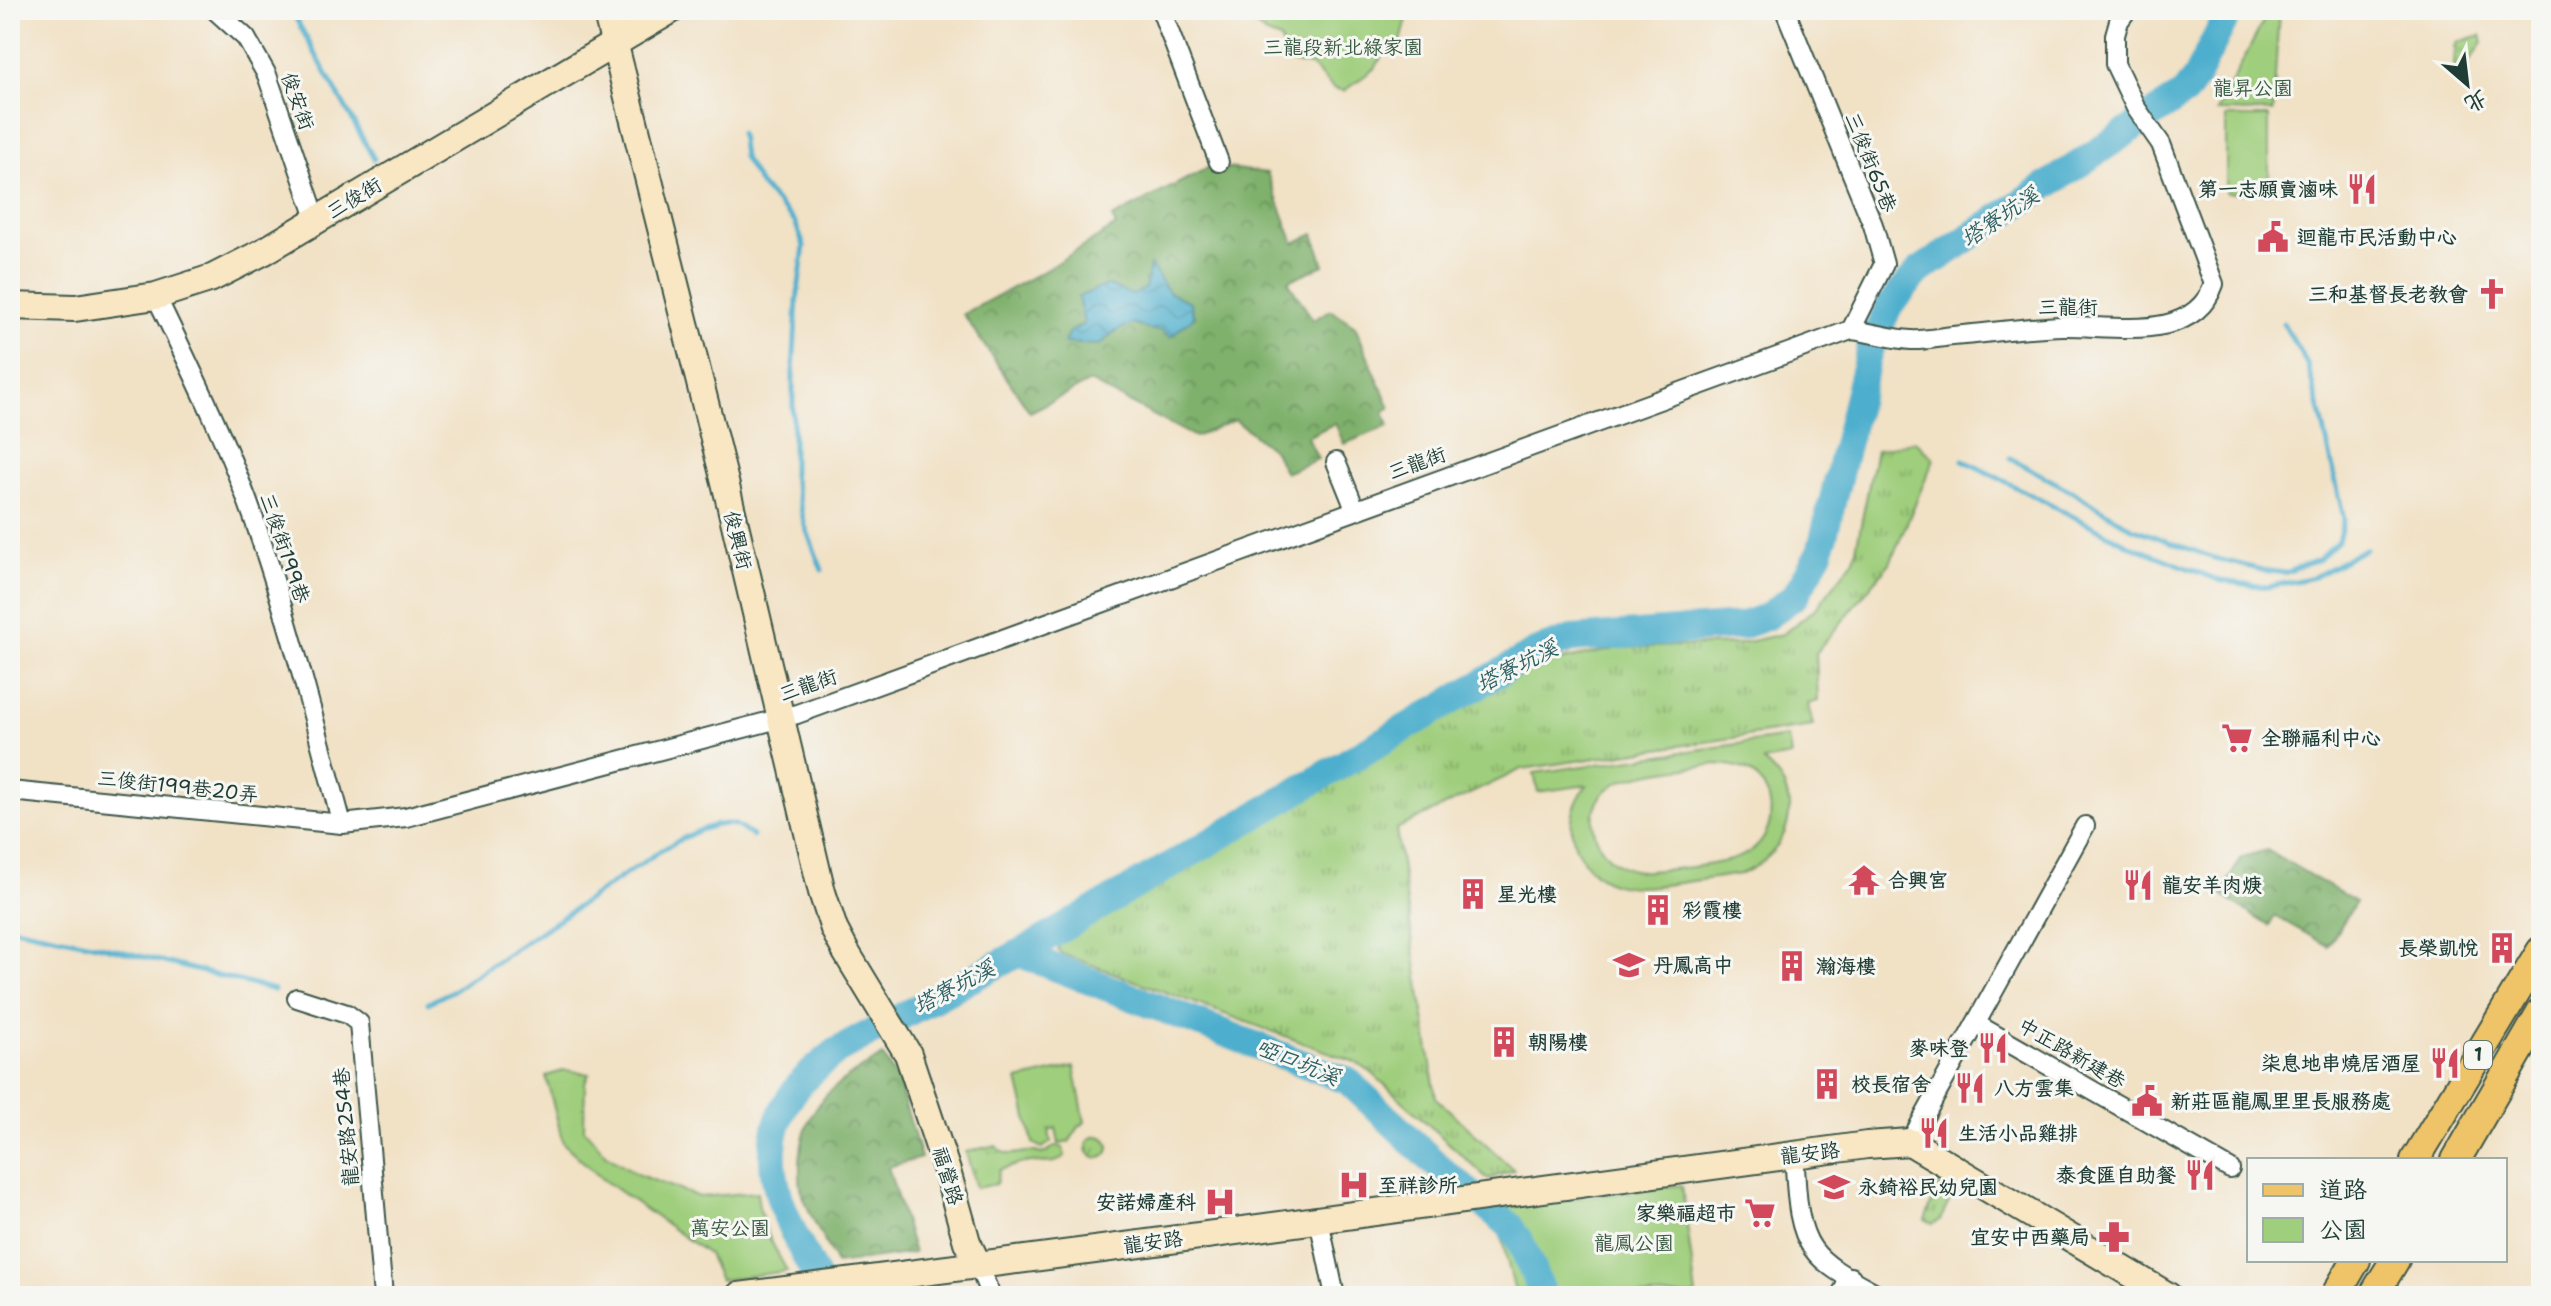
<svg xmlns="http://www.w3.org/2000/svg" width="2551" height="1306" font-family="'Shantell Sans','LXGW WenKai TC',sans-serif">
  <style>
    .grass { fill: url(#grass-tufts); stroke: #5f8658; stroke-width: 2 }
    .forest { fill: url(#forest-crowns); stroke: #4f7750; stroke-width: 2 }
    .green { fill: #9fce7c; stroke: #5f8658; stroke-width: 2; fill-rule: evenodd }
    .water { fill: url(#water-waves); stroke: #367680; stroke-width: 2 }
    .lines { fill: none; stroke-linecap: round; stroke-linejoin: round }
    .stream { stroke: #4eafcd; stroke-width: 5 }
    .river { stroke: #4eafcd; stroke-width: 28 }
    .street-casing { stroke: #3e564a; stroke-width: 22 }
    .secondary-casing { stroke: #3e564a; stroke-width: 30 }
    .primary-casing { stroke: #3e564a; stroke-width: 32 }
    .street { stroke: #fff; stroke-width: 18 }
    .secondary { stroke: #f9e7c3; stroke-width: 26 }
    .primary { stroke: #efc469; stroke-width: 28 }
    .labels { text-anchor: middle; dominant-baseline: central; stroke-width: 6; stroke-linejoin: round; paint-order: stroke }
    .shield { fill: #f6f6f2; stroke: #60746d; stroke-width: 2 }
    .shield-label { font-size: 18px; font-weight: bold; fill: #1f3d34 }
    .park-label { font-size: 20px; fill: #395a42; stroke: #f6f6f2 }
    .street-label { font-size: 20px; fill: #1f3d34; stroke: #f6f6f2 }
    .poi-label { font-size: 20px; font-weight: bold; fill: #1f3d34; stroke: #f6f6f2; text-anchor: start }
    .water-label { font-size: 22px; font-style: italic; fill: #2d5f62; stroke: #f6f6f2 }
  </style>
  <defs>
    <pattern id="grass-tufts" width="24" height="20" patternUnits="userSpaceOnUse" patternTransform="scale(2)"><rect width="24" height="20" fill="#9fce7c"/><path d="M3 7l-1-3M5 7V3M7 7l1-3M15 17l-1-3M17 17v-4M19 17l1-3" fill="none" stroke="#81a866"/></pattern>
    <pattern id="forest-crowns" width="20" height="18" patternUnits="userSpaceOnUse" patternTransform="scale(2)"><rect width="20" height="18" fill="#7fb16c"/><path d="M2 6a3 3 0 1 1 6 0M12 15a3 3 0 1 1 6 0" fill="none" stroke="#67915a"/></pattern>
    <pattern id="water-waves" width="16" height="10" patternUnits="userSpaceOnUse" patternTransform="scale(2)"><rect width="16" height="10" fill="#4eafcd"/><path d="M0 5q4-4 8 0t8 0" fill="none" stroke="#4090a7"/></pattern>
  </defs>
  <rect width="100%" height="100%" fill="#f6f6f2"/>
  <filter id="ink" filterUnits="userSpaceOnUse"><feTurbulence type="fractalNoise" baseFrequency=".0125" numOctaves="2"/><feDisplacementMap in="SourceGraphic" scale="16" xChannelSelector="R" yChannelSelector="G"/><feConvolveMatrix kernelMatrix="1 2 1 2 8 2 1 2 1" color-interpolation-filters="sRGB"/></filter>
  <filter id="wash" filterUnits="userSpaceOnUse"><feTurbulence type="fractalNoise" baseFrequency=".006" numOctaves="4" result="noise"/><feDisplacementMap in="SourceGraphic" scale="32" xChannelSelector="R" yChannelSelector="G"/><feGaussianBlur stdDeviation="1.8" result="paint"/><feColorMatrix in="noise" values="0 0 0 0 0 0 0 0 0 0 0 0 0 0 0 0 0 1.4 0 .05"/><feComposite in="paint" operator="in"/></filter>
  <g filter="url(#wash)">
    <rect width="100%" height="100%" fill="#f1e1c5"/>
    <!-- grass -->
    <g class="grass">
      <polygon points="2481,35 2483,42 2461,73 2454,70 2455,46 2458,42"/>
      <polygon points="1915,441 1934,459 1890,563 1816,653 1818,701 1808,704 1813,726 1522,769 1396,829 1436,1098 1514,1170 1488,1179 1372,1073 1355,1062 1062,954 1058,950 1059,941 1066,935 1524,668 1620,648 1738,644 1783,634 1817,607 1854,559 1876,450"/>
      <circle cx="1098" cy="1147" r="11"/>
      <path d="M 995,1145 C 1011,1164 1021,1146 1042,1154 C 1050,1151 1053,1144 1063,1148 L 1065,1156 C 1054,1166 1046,1162 1033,1162 C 1023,1162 1010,1167 999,1170 L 996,1184 L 976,1188 L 966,1152 Z"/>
      <polygon points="1940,1182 1955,1190 1940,1220 1933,1224 1925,1220"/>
    </g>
    <!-- forest -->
    <g class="forest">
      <polygon points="1211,166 1267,173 1294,243 1314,234 1324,265 1288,281 1313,320 1331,310 1355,326 1390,408 1384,411 1389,426 1344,444 1335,423 1307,437 1318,459 1285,473 1274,451 1235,420 1195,437 1090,382 1030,412 963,314 1042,272 1116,226 1112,218"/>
      <polygon points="2267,850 2356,902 2328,946 2275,916 2269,926 2220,894 2242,857"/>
      <path d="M 883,1056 L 899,1084 L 921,1158 L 888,1167 L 914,1253 L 836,1264 C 825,1241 809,1216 802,1192 C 799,1182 800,1171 800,1161 C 803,1103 836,1082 883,1056 Z"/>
    </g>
    <!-- green -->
    <g class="green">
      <polygon points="1233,10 1416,10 1407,19 1401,42 1384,54 1375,68 1344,91 1333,88 1311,66 1288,62 1280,39 1265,33"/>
      <polygon points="2269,10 2279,10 2273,112 2217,111"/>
      <rect x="2226" y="117" width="43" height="76"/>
      <path d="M 1788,737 L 1791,756 L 1763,761 C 1771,768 1779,776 1784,786 C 1800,823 1776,860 1741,874 C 1720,877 1700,880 1679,883 C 1636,889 1599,894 1577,849 C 1566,826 1573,804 1587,785 L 1538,792 L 1534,773 ZM 1717,764 C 1727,765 1736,765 1746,770 C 1777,786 1779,833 1750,852 C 1730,865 1674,869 1648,871 C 1600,875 1571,811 1615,784 C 1636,772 1691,768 1717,764 Z"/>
      <polygon points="1074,1067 1085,1122 1079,1127 1069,1142 1059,1144 1056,1128 1049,1130 1051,1142 1042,1148 1033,1143 1018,1080"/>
      <path d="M 566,1070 L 589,1074 L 585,1083 L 584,1129 L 607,1155 L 639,1175 L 699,1197 L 757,1192 C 759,1221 773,1246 787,1271 L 720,1280 L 708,1254 L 602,1179 L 563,1143 L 546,1076 Z"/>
      <polygon points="1682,1185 1696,1296 1553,1296 1524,1230 1505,1207"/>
      <polygon points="1501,1236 1512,1242 1534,1296 1516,1296"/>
    </g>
    <!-- water -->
    <polygon class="water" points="1150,265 1170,293 1190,302 1194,317 1170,337 1162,330 1151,330 1133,324 1114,332 1100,345 1064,343 1069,332 1084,324 1078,297 1106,285 1133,295 1145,288"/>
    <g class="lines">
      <!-- stream -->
      <g class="stream">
        <polyline points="291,10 374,159"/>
        <polyline points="740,133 743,157 760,185 795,222 804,246 797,300 793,373 793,476 805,526 822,570"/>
        <polyline points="2010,458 2071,491 2132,528 2214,558 2262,570 2285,573 2319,559 2338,541 2344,519 2322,419 2307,364 2283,323"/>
        <polyline points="1963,460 2131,546 2221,581 2267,587 2314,577 2365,549"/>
        <polyline points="10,927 101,946 274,990"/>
        <path d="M 428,1003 L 454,990 L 660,851 C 678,841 713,819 735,825 C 740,827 747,833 752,836"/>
      </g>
      <!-- river -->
      <g class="river">
        <polyline points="1018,953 1348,1081 1442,1170 1509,1225 1521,1243 1543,1296"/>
        <path d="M 826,1296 C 796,1236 747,1166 789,1099 C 801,1079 820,1065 837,1051 L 1034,945 L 1535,652 L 1572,639 L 1740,626 L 1766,617 L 1795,596 L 1820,552 L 1869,351 L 1889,306 L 1919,271 L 2185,93 L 2196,77 L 2230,10"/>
      </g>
    </g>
  </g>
  <g filter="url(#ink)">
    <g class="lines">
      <defs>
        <g id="street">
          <polyline points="215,10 246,38 267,75 317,221"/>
          <polyline points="1161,10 1219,162"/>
          <polyline points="1785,10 1873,225 1884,264 1851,330"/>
          <path d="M 156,296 C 194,375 233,454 260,537 C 292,631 316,728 342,824"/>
          <polyline points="1336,462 1355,509"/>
          <path d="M 10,791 L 342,824 L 406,817 L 797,714 L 1851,330 C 1871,332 1891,339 1911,340 C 1924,341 1940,337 1953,336 C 1990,333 2026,327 2063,326 C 2112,325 2193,344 2214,284 L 2161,144 L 2136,108 L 2115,64 L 2115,35 L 2119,21 L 2127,10"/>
          <polyline points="297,998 347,1014 359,1023 383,1296"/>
          <polyline points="1976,1024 2230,1169"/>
          <polyline points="1910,1142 2085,826"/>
          <path d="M 1794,1155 C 1797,1184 1795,1224 1813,1249 C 1828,1270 1859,1283 1881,1296"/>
          <polyline points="1319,1220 1335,1296"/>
          <polyline points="978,1265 991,1296"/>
          <polyline points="1840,1296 1851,1277"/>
        </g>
        <g id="secondary">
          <polyline points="606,10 725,482 822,892 834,929 846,952 908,1054 947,1171 967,1242 978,1265"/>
          <polyline points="10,306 75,308 156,296 212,278 263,252 671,10"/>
          <polyline points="739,1296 1133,1245 1867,1145 1910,1142 2168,1296"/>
        </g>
        <g id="primary">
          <polyline points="2415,1160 2541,951"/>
          <polyline points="2456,1160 2541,1013"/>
          <polyline points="2335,1296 2356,1260"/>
          <polyline points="2373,1296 2395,1260"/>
        </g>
      </defs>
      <!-- street casing -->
      <use href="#street" class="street-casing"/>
      <!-- secondary casing -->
      <use href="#secondary" class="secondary-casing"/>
      <!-- primary casing -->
      <use href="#primary" class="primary-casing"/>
      <!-- street -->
      <use href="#street" class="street"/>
      <!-- secondary -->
      <use href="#secondary" class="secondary"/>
      <!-- primary -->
      <use href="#primary" class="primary"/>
    </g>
  </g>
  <!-- icons -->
  <defs>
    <symbol id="restaurant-bare" viewBox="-9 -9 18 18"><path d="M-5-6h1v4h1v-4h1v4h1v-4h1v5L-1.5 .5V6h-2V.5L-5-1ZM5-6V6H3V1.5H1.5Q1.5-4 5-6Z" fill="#d1495b" stroke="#f6f6f2" stroke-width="2.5" paint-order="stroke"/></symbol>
    <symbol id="civic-bare" viewBox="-9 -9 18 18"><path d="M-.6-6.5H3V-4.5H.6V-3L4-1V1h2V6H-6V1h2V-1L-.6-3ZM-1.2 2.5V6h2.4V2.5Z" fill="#d1495b" stroke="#f6f6f2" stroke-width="2.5" paint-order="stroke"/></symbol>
    <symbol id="church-bare" viewBox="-9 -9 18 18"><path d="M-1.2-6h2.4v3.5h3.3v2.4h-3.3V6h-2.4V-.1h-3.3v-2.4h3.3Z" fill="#d1495b" stroke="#f6f6f2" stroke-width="2.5" paint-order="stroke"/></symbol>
    <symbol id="supermarket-bare" viewBox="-9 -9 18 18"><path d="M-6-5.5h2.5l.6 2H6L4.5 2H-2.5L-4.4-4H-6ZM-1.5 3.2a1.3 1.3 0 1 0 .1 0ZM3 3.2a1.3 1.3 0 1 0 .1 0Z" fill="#d1495b" stroke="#f6f6f2" stroke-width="2.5" paint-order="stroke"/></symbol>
    <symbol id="temple-bare" viewBox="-9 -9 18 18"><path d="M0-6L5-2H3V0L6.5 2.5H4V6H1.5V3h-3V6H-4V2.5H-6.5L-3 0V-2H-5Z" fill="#d1495b" stroke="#f6f6f2" stroke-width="2.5" paint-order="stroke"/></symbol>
    <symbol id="building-bare" viewBox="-9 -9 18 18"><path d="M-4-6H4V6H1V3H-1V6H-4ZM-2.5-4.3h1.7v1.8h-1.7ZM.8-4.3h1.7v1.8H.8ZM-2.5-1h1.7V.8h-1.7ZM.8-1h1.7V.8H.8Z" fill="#d1495b" stroke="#f6f6f2" stroke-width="2.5" paint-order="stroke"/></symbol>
    <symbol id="school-bare" viewBox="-9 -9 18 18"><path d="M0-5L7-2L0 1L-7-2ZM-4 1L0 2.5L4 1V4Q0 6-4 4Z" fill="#d1495b" stroke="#f6f6f2" stroke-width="2.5" paint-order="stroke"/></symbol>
    <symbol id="hospital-bare" viewBox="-9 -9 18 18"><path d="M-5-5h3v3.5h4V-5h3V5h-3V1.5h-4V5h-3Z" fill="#d1495b" stroke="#f6f6f2" stroke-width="2.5" paint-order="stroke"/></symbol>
    <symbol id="pharmacy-bare" viewBox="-9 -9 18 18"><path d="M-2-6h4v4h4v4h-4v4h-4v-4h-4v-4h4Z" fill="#d1495b" stroke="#f6f6f2" stroke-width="2.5" paint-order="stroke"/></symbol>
  </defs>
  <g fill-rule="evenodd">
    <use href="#restaurant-bare" x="2340" y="167" width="44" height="44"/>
    <use href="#civic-bare" x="2251" y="215" width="44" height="44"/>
    <use href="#church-bare" x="2470" y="272" width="44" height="44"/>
    <use href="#supermarket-bare" x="2215" y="716" width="44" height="44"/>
    <use href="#temple-bare" x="1842" y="858" width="44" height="44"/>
    <use href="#restaurant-bare" x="2116" y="863" width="44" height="44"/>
    <use href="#building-bare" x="1451" y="872" width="44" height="44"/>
    <use href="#building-bare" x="1636" y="888" width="44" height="44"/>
    <use href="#building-bare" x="2480" y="926" width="44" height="44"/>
    <use href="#school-bare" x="1607" y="943" width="44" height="44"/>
    <use href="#building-bare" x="1770" y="944" width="44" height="44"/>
    <use href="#building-bare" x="1482" y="1020" width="44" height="44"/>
    <use href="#restaurant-bare" x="1971" y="1026" width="44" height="44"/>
    <use href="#restaurant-bare" x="2423" y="1041" width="44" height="44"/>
    <use href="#building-bare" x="1805" y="1062" width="44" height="44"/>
    <use href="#restaurant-bare" x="1948" y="1066" width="44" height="44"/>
    <use href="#civic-bare" x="2125" y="1079" width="44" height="44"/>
    <use href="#restaurant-bare" x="1912" y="1111" width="44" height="44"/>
    <use href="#restaurant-bare" x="2178" y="1153" width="44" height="44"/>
    <use href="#hospital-bare" x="1332" y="1163" width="44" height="44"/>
    <use href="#school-bare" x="1812" y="1165" width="44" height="44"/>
    <use href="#hospital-bare" x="1198" y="1180" width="44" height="44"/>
    <use href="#supermarket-bare" x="1738" y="1191" width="44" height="44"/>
    <use href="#pharmacy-bare" x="2092" y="1215" width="44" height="44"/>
  </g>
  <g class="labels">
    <!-- shield labels -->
    <rect class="shield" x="2464" y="1041" width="28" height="28" rx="6"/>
    <g class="shield-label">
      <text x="2478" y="1055">1</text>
    </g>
    <!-- park labels -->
    <g class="park-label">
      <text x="1343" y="47">三龍段新北綠家園</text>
      <text x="2253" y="88">龍昇公園</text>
      <text x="730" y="1228">萬安公園</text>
      <text x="1634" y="1243">龍鳳公園</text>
    </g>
    <!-- street labels -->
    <g class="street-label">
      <text transform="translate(298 101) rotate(70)">俊安街</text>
      <text transform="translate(1871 162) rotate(68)">三俊街65巷</text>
      <text transform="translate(354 198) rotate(-31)">三俊街</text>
      <text x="2068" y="307">三龍街</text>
      <text transform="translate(1417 463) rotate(-20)">三龍街</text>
      <text transform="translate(738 540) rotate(76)">俊興街</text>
      <text transform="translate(285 548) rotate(71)">三俊街199巷</text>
      <text transform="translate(808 685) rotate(-19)">三龍街</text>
      <text transform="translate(178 786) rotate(6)">三俊街199巷20弄</text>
      <text transform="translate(2072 1053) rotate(30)">中正路新建巷</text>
      <text transform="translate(346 1127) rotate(-95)">龍安路254巷</text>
      <text transform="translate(1810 1153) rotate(-7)">龍安路</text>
      <text transform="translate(948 1176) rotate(73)">福營路</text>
      <text transform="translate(1153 1242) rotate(-8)">龍安路</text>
    </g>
    <!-- poi labels -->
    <g class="poi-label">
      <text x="2338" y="189" text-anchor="end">第一志願賣滷味</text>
      <text x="2297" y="237">迴龍市民活動中心</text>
      <text x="2468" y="294" text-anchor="end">三和基督長老教會</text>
      <text x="2261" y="738">全聯福利中心</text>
      <text x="1888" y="880">合興宮</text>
      <text x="2162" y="885">龍安羊肉焿</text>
      <text x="1497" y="894">星光樓</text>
      <text x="1682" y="910">彩霞樓</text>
      <text x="2478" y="948" text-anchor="end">長榮凱悅</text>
      <text x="1653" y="965">丹鳳高中</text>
      <text x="1816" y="966">瀚海樓</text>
      <text x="1528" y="1042">朝陽樓</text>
      <text x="1969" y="1048" text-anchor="end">麥味登</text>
      <text x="2421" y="1063" text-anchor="end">柒息地串燒居酒屋</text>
      <text x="1851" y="1084">校長宿舍</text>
      <text x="1994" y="1088">八方雲集</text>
      <text x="2171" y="1101">新莊區龍鳳里里長服務處</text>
      <text x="1958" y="1133">生活小品雞排</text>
      <text x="2176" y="1175" text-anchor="end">泰食匯自助餐</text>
      <text x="1378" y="1185">至祥診所</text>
      <text x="1858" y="1187">永錡裕民幼兒園</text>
      <text x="1196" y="1202" text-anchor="end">安諾婦産科</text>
      <text x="1736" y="1213" text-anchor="end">家樂福超市</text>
      <text x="2090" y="1237" text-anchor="end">宜安中西藥局</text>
    </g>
    <!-- water labels -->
    <g class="water-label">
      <text transform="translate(2000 217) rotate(-34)">塔寮坑溪</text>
      <text transform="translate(1517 666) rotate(-27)">塔寮坑溪</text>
      <text transform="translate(954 987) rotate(-28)">塔寮坑溪</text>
      <text transform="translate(1298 1062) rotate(22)">啞口坑溪</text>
    </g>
  </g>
  <!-- margin -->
  <rect width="2551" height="1306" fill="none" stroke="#f6f6f2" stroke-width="40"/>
  <!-- legend -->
  <rect x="2247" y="1158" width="260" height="104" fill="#f6f6f2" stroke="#a0aca6" stroke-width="2"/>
  <rect x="2263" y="1184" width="40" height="12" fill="#efc469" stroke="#a0aca6" stroke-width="2"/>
  <text x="2319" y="1198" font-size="24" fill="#1f3d34">道路</text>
  <rect x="2263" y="1218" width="40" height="24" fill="#9fce7c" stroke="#a0aca6" stroke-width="2"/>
  <text x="2319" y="1238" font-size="24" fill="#1f3d34">公園</text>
  <!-- north arrow -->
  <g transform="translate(2467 84) rotate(152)" stroke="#f6f6f2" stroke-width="6" paint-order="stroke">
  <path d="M0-6L14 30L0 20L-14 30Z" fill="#1f3d34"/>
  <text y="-12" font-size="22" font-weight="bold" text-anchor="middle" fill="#1f3d34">北</text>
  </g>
</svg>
